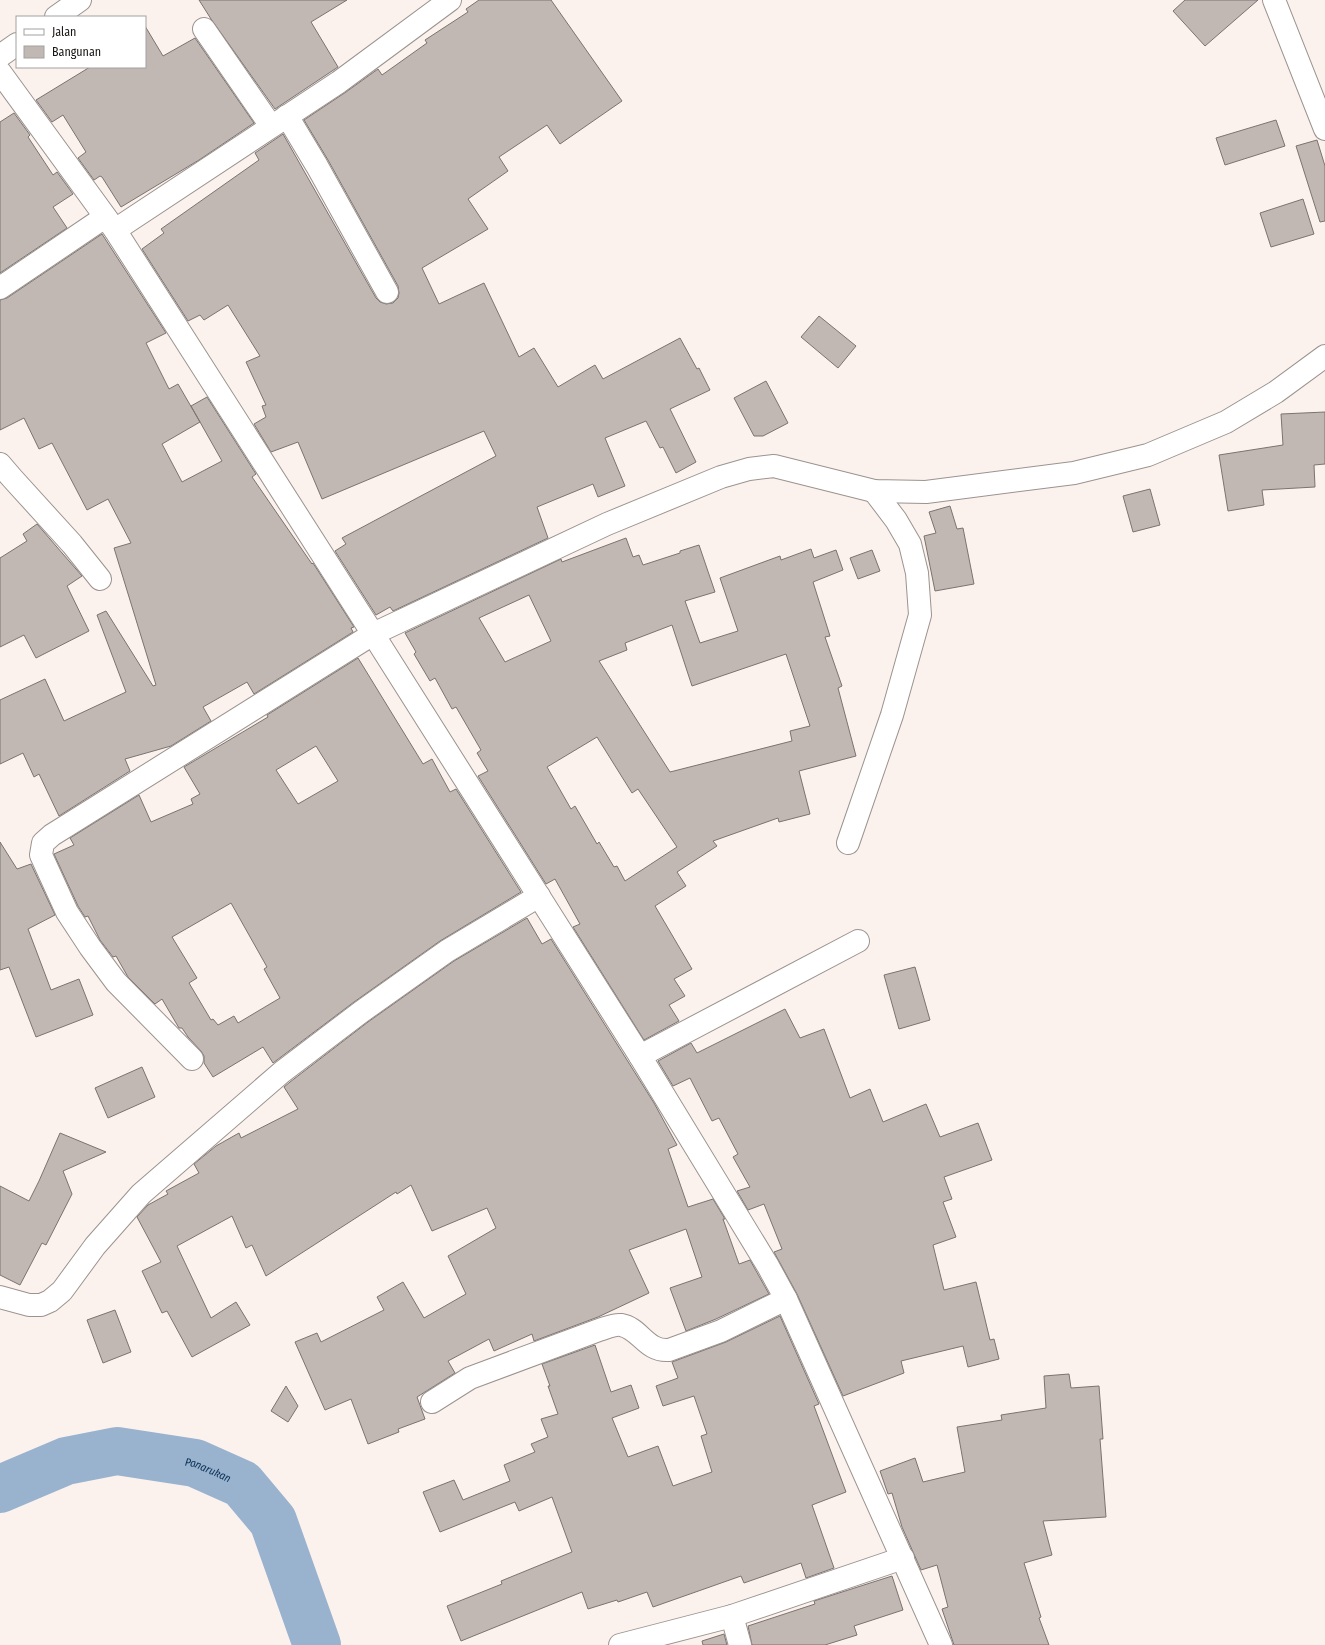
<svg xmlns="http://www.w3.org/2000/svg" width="1325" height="1645" font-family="'Fira Sans Condensed',sans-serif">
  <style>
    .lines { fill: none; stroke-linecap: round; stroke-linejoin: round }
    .river { stroke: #99b2ce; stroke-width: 48 }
    .building { fill: #c1b8b4; stroke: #7b736f; fill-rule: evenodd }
    .minor-casing { stroke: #9b938f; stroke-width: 24 }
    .minor { stroke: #fff; stroke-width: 22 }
    .labels { text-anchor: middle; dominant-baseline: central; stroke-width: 4; stroke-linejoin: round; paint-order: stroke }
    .water-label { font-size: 11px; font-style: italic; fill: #082f54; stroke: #fff }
  </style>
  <rect width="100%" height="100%" fill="#fbf2ee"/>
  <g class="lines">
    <!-- river -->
    <path class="river" id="s1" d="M 0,1489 L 66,1461 L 117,1451 L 195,1463 L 242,1484 L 273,1521 L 317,1645"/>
  </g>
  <!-- building -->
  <g class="building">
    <polygon points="199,0 347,0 311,22 338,67 275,109 211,19"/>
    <polygon points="479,0 551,0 622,101 560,144 547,125 499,157 508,171 468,199 488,229 422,268 439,304 484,283 519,357 534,348 558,387 595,365 603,379 680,338 697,369 699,368 710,390 670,409 696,462 676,473 663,447 660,448 646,421 605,438 625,486 598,497 593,484 537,507 548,538 393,611 390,607 376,615 335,551 346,544 342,538 496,456 484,431 322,499 298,442 271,452 254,424 266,417 262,406 266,405 246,362 260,356 228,305 204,320 200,315 188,321 142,249 164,233 161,229 259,160 255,153 283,134 376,298 380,302 386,304 393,303 398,298 399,293 398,286 328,160 304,120 346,92 378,69 382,75 427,43 425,40 468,12 466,9"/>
    <polygon points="1185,0 1258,0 1205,46 1173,11"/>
    <polygon points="145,26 163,56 195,38 254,123 199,160 121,207 102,177 100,176 94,180 78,158 86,152 63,115 52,122 36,100 90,67 145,67"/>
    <polygon points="14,113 30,135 28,137 53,175 57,172 73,194 53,207 67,228 0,273 0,122"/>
    <polygon points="1276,120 1285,146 1225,165 1216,138"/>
    <polygon points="1317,140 1325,166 1325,221 1320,222 1296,146"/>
    <polygon points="1303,199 1314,234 1271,247 1260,213"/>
    <path d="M 102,234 L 166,333 L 146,343 L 169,389 L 178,384 L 200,422 L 191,406 L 207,397 L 256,474 L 252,477 L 312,564 L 313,563 L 354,627 L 351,628 L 353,632 L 254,694 L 247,682 L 203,707 L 211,721 L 171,746 L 125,759 L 130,771 L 59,816 L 39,774 L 34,777 L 23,753 L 0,764 L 0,700 L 45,679 L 64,721 L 126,692 L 97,615 L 106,611 L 153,686 L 156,685 L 114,548 L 131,543 L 108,499 L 87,510 L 52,443 L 39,449 L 24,418 L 0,430 L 0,300 L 7,298 ZM 200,422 L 222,461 L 182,482 L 162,444 Z"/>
    <polygon points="819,316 856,346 838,368 801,337"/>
    <polygon points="766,381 788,423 763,436 754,436 734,398"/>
    <polygon points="1325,412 1325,464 1314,465 1315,487 1262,490 1264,505 1228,511 1219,455 1283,445 1281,414"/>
    <polygon points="1150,489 1160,525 1133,532 1123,496"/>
    <polygon points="950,506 957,529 963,528 974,584 935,591 924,536 936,533 929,512"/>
    <polygon points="37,524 82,576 67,586 89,631 36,658 24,635 0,647 0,558 27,541 23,534"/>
    <path d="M 626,538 L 633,557 L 639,555 L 643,565 L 680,553 L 680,551 L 699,545 L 715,592 L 685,601 L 700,643 L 738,631 L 720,578 L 780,556 L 781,560 L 811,549 L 814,558 L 836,550 L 843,570 L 813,582 L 830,636 L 825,637 L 842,686 L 838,688 L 856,756 L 799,771 L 810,814 L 779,822 L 778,818 L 713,841 L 717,846 L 677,872 L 686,886 L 655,906 L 692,969 L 674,979 L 685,996 L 669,1005 L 679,1021 L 644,1040 L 573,927 L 580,924 L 555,879 L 546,884 L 478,776 L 488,771 L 477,753 L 481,750 L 456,707 L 452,709 L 435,678 L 430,681 L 414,654 L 416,652 L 405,633 L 561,559 L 562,562 ZM 529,595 L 551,641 L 505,662 L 479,618 ZM 672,625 L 692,686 L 786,654 L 810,726 L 790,731 L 792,741 L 670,772 L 599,661 L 627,650 L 625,643 ZM 597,737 L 632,793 L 638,789 L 677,847 L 625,881 L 617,866 L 614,867 L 599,842 L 597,844 L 575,806 L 571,809 L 547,767 Z"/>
    <polygon points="872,550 880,571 858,579 850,558"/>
    <path d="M 358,658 L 423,764 L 432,759 L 450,792 L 456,789 L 521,892 L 440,941 L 354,1002 L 273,1063 L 263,1047 L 213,1077 L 204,1063 L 204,1056 L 201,1051 L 188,1037 L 182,1028 L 179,1028 L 162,999 L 155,1004 L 128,977 L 116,956 L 113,957 L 100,940 L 88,916 L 85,917 L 78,906 L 54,854 L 74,845 L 70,838 L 139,795 L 151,822 L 193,804 L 191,799 L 200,794 L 184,767 L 268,717 L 267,715 ZM 316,746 L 338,781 L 298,804 L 276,770 ZM 231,903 L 267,967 L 264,969 L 280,998 L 238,1023 L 234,1016 L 218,1025 L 213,1019 L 211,1020 L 189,983 L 197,978 L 172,937 Z"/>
    <polygon points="0,842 17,869 31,864 55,915 28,929 51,990 79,979 93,1015 36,1037 9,967 0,970"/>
    <polygon points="527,918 542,944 551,939 654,1103 677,1145 668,1149 688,1207 713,1199 725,1219 723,1219 739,1264 750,1260 769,1294 716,1319 686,1331 670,1288 702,1277 686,1229 629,1250 649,1293 598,1317 534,1341 532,1334 494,1351 489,1339 448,1361 455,1373 417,1397 425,1419 398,1429 399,1432 368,1444 351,1399 325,1410 295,1342 317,1333 321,1342 384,1310 377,1297 403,1282 424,1318 466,1294 448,1256 496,1228 487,1208 432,1231 411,1185 397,1194 396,1192 266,1276 252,1245 246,1248 232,1216 177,1246 211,1318 236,1302 250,1325 192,1357 167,1311 162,1313 142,1271 161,1262 137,1217 148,1205 168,1194 166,1191 199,1173 194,1164 216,1146 239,1133 241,1138 298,1109 284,1087 290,1082 368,1022 454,961"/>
    <polygon points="915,967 930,1020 899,1029 884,975"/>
    <polygon points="785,1009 800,1038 824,1029 850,1098 870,1089 883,1122 926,1104 940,1137 978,1123 992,1160 944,1177 952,1199 943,1202 956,1237 933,1245 944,1290 976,1282 990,1340 994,1339 999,1359 968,1367 963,1346 901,1361 904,1373 843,1396 797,1294 774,1252 782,1249 764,1204 748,1210 737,1191 750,1187 733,1157 738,1154 719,1118 712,1121 690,1078 673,1086 658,1061 691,1043 697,1053"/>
    <polygon points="142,1067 155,1097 108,1118 95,1088"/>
    <polygon points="60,1133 106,1152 63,1171 72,1194 46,1245 42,1243 20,1285 0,1275 0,1186 29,1201 39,1181"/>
    <polygon points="115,1310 131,1352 103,1363 87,1320"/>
    <polygon points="780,1316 819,1404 814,1406 846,1492 812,1505 834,1568 806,1578 801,1563 744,1583 741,1576 653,1607 647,1592 618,1602 617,1600 588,1609 582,1592 461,1641 447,1606 502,1584 501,1581 572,1552 552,1497 519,1511 515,1502 440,1532 423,1492 454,1480 463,1500 510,1481 504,1465 535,1452 531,1444 548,1437 541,1419 558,1414 548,1386 550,1386 542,1364 595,1345 611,1392 631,1385 639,1408 612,1418 628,1457 658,1446 673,1486 712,1472 701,1436 707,1434 694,1396 663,1406 656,1386 678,1378 672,1362 726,1342"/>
    <polygon points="1069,1374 1071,1388 1099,1386 1103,1439 1100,1439 1106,1517 1043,1521 1052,1555 1024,1563 1041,1617 1039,1618 1049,1645 954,1645 942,1609 948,1607 937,1565 921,1570 902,1527 892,1493 888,1494 880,1471 915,1458 923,1482 965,1472 957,1427 1002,1420 1001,1415 1046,1408 1044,1376"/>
    <polygon points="286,1386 298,1406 288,1422 271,1411"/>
    <polygon points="892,1576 903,1610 854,1626 857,1635 825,1645 752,1645 748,1626 815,1604 814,1601"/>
    <polygon points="724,1634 727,1645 703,1645 702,1641"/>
  </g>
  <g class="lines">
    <defs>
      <g id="minor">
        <polyline points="1274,0 1325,129"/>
        <polyline points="56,17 80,0"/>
        <polyline points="204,29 271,126"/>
        <polyline points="0,56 17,44"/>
        <polyline points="0,72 115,230 373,634 640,1056 768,1266 786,1299 941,1645"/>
        <polyline points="287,116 317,166 387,292"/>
        <polyline points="115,230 339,82 450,0"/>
        <polyline points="0,288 105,217"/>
        <polyline points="0,464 12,478 72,544 100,579"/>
        <polyline points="848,843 892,715 920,615 917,573 910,544 896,520 874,491"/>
        <polyline points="640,1056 858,941"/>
        <polyline points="192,1059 116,982 90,947 67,912 41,855 43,843 52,835 373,634 607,524 721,477 749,469 774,466 874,491 926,492 1074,473 1148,455 1226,422 1276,392 1325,356"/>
        <polyline points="0,1297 29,1305 41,1305 50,1301 62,1291 95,1246 141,1194 282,1072 361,1012 447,951 539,896"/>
        <path d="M 432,1402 L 470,1378 L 599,1330 C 606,1328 614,1324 621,1325 C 640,1328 646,1352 669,1350 L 721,1331 L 786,1299"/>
        <polyline points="732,1616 740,1645"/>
        <polyline points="620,1645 732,1616 903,1558"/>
      </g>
    </defs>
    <!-- minor casing -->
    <use href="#minor" class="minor-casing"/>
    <!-- minor -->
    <use href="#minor" class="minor"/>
  </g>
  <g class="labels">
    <!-- water labels -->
    <g class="water-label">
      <text stroke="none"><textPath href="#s1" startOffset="217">Panarukan</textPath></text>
    </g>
  </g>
  <!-- legend -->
  <rect x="16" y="16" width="130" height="52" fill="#ffffff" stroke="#a2a1a0"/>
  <rect x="24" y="29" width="20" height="6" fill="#ffffff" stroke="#a2a1a0"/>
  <text x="52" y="36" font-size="12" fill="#171412">Jalan</text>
  <rect x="24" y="46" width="20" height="12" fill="#c1b8b4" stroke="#a2a1a0"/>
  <text x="52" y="56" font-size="12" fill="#171412">Bangunan</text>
</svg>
